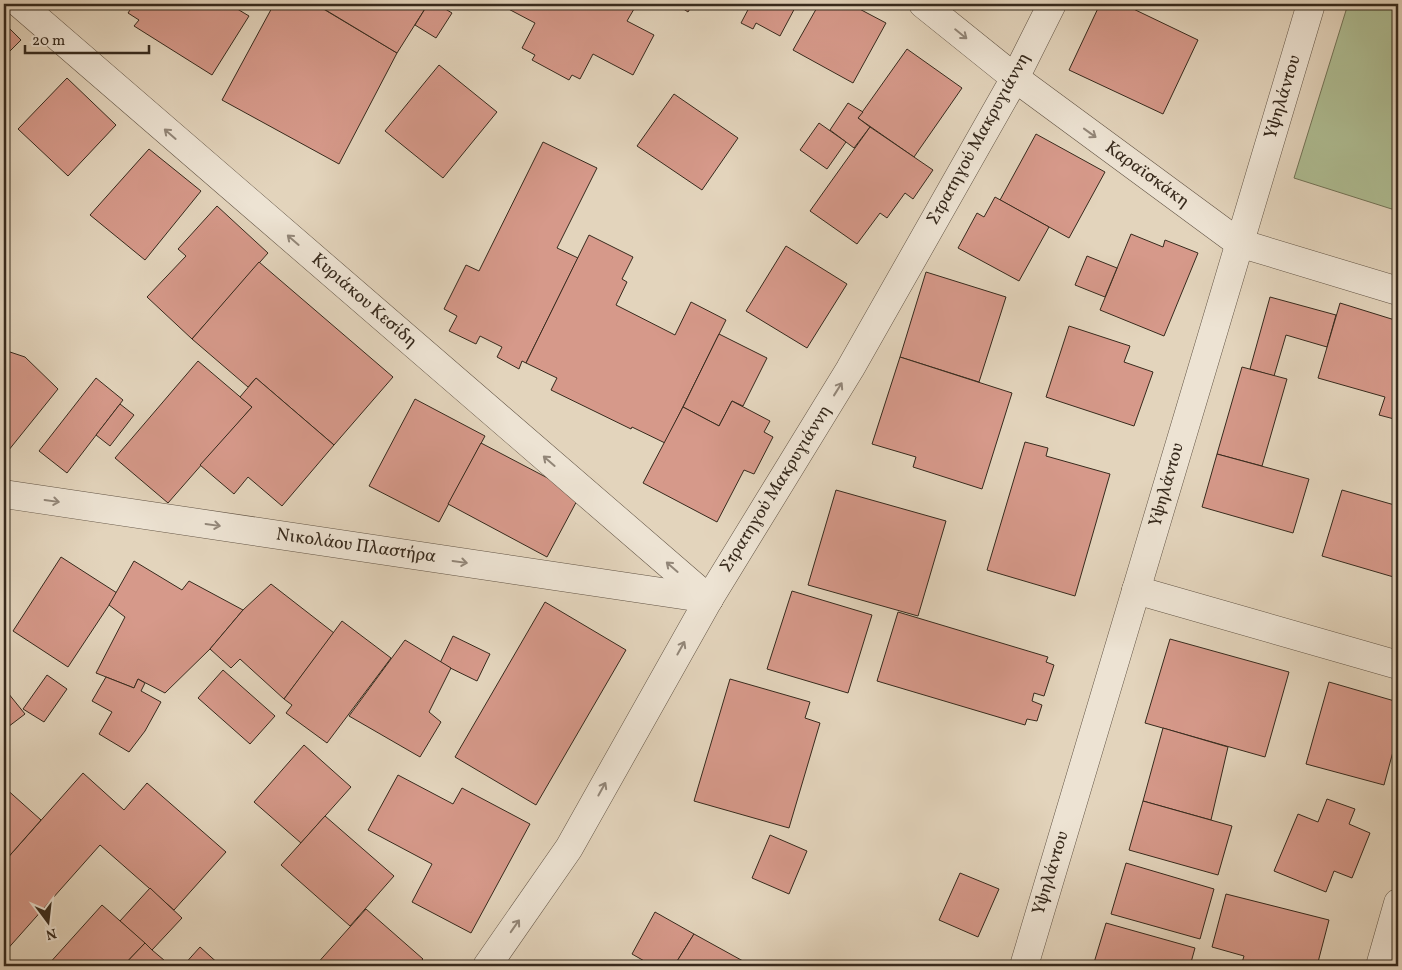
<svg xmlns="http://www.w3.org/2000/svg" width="1402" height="970" font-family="Vollkorn,serif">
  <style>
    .green { fill: #afbe94; stroke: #737458 }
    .building { fill: #d6998a; stroke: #372a1d }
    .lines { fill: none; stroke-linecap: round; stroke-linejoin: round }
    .minor-casing { stroke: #625445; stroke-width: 29 }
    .minor { stroke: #ede3d3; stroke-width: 28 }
    .oneway { stroke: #928678 }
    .labels { text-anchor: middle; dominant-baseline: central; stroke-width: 4; stroke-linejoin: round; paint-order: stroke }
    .street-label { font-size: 18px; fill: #372a1d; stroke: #ede3d3 }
  </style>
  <rect width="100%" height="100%" fill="#e3d4bc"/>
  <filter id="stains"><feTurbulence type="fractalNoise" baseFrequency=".004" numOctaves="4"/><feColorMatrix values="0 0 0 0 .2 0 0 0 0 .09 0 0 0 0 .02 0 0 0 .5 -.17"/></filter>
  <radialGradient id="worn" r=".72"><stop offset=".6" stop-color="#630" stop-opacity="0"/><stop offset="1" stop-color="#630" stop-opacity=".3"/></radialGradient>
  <!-- green -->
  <polygon class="green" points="1348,4 1398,4 1398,211 1294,178"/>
  <!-- building -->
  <g class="building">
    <polygon points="134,4 229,4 249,16 212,75 134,26 139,20 128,13"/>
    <polygon points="274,4 315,4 397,53 339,164 222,100"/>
    <polygon points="320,4 428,4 397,53 319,6"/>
    <polygon points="428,4 437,4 452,13 436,38 415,25"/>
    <polygon points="499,4 596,4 602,7 604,4 624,4 634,9 627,21 654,35 633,75 593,54 580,79 572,75 569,80 532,60 535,55 522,48 535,23"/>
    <polygon points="676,4 693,4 688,12"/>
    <polygon points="751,4 797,4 780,36 756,23 753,29 741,23"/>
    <polygon points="819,4 850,4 886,23 853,83 793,50"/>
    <polygon points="1100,4 1123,4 1198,40 1163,114 1069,70"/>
    <polygon points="4,23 21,40 4,57"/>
    <polygon points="907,49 962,88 914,157 858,118"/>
    <polygon points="439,65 497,112 443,178 385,131"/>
    <polygon points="67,78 116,125 68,176 18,129"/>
    <polygon points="674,94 738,138 702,190 637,146"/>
    <polygon points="848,103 863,112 858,118 870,127 854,148 830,130"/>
    <polygon points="819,123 846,142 827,169 800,150"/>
    <polygon points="870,127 933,170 913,199 905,193 887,218 880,213 857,244 810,211"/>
    <polygon points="1036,134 1105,172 1069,238 1000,200"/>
    <polygon points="543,142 597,168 557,248 578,258 526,363 522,361 519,369 497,357 502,347 480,336 476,344 449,331 457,316 444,309 466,265 479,271"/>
    <polygon points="149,149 201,191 145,260 90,215"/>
    <polygon points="995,197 1049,227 1019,281 958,248 977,213 984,217"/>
    <polygon points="217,206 268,253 192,339 147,297 186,256 178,249"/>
    <polygon points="1131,234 1163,247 1165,240 1198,253 1164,336 1100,310"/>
    <polygon points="589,235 633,257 622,279 627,282 616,305 675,335 691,302 726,320 665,443 632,427 631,429 551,390 557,378 526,363"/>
    <polygon points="786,246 847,284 807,348 746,311"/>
    <polygon points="1087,256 1117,268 1105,297 1075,285"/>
    <polygon points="259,262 393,377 334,445 256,378 248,387 192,339"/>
    <polygon points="926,272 1006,297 979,382 900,357"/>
    <polygon points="1270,297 1336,315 1327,347 1286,335 1274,376 1250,369"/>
    <polygon points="1340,303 1398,321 1398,420 1379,415 1385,397 1318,378"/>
    <polygon points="1069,326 1130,346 1124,362 1153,372 1134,426 1046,397"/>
    <polygon points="719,334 767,358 743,406 732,401 719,426 683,407"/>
    <polygon points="4,350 25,357 58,389 4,456"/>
    <polygon points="900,357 1012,393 982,489 913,467 916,457 872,444"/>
    <polygon points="198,361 252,407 168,503 115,458"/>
    <polygon points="1242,367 1287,379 1262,466 1217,454"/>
    <polygon points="96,378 123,400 67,473 39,451"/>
    <polygon points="256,378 334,445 282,506 248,477 234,494 200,465 252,407 240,397"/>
    <polygon points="415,399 485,436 439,522 369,486"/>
    <polygon points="732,401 770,421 764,432 773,437 754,474 744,470 717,522 643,483 683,407 719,426"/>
    <polygon points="120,404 134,415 110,446 96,435"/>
    <polygon points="1025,442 1048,448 1046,456 1110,474 1075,596 987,570"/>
    <polygon points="481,443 580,495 547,557 448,504"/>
    <polygon points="1217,454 1309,479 1293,533 1202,507"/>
    <polygon points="836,490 946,521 918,616 808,585"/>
    <polygon points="1342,490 1398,506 1397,578 1322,556"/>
    <polygon points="61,557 117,593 68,667 13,631"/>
    <polygon points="134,561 182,590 189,581 243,610 210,649 165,693 138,679 134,688 96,673 125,617 109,605"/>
    <polygon points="271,584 334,633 284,699 240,659 231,668 210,649 243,610"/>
    <polygon points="792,591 872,615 848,693 767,669"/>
    <polygon points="545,602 626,650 536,805 455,757"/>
    <polygon points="898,612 1048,657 1046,662 1054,665 1044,696 1034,693 1032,701 1042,705 1037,721 1027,719 1025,725 877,681"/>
    <polygon points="342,621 391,658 327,743 286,713 292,705 284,699"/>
    <polygon points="453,636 490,654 477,681 440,663"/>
    <polygon points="1170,639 1289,672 1265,757 1145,723"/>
    <polygon points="405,640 451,668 429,712 441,722 420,757 349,716"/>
    <polygon points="223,670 275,716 250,744 198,698"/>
    <polygon points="47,675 67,689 44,722 23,709"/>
    <polygon points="106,677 134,688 138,679 145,683 141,691 161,702 145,731 129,752 99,734 112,712 92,701"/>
    <polygon points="730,679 810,702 805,718 820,723 789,828 694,801"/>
    <polygon points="1329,682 1398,702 1398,733 1384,785 1306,764"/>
    <polygon points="8,693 25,714 4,730 4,696"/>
    <polygon points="1163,728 1228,747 1211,820 1143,801"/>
    <polygon points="304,745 351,787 301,843 254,802"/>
    <polygon points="83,773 124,810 147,783 226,852 174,910 100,845 4,953 4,862"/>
    <polygon points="398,775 453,804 462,788 530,824 471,933 412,902 432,864 368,830"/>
    <polygon points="4,787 41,820 4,862"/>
    <polygon points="1327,799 1355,809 1349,824 1370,833 1352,878 1334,871 1326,892 1274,871 1298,814 1318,822"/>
    <polygon points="1143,801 1232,826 1218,875 1129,850"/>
    <polygon points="325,816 394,876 350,926 281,865"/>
    <polygon points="770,835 807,851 789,894 752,878"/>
    <polygon points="1126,863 1214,889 1200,939 1111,914"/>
    <polygon points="960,873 999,889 978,937 939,920"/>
    <polygon points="150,888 182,918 152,950 120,921"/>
    <polygon points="1226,894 1329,920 1317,966 1241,966 1244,956 1212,947"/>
    <polygon points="102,905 145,943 123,966 47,966"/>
    <polygon points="366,909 423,959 416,966 315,966"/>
    <polygon points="655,912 694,934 674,966 653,966 632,954"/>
    <polygon points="1106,923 1195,948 1190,966 1093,966"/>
    <polygon points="694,934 752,966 674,966"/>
    <polygon points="145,943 152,950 171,966 123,966"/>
    <polygon points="200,947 221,966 183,966"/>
  </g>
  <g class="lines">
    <defs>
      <g id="minor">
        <polyline points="20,4 709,599"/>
        <polyline points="923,4 1015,78 1239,243 1398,291"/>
        <polyline points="4,494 709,599"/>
        <polyline points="1136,590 1398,665"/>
        <polyline points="487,966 569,848 709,599 850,369 1015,78 1052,4"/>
        <polyline points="1024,966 1311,4"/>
        <polyline points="1380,966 1398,903"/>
      </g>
    </defs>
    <!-- minor casing -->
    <use href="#minor" class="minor-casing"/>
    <!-- minor -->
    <use href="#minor" class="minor"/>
  </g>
  <!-- one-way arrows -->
  <defs><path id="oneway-shaft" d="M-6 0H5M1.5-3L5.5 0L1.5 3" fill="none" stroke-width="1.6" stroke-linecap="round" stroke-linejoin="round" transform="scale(1.25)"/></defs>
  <g class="oneway">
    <use href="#oneway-shaft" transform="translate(961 34) rotate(39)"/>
    <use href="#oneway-shaft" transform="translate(1090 133) rotate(36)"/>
    <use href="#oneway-shaft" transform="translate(170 134) rotate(-139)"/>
    <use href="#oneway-shaft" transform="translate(293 240) rotate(-139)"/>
    <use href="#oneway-shaft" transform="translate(838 389) rotate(-58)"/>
    <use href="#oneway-shaft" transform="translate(549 461) rotate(-139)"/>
    <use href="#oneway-shaft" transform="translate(52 501) rotate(8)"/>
    <use href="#oneway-shaft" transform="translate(213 525) rotate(8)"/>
    <use href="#oneway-shaft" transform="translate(460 562) rotate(8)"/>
    <use href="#oneway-shaft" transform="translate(672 567) rotate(-139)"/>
    <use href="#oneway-shaft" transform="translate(681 648) rotate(-61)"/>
    <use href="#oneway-shaft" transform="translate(602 789) rotate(-61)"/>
    <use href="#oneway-shaft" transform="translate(515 926) rotate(-55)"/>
  </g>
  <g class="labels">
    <!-- street labels -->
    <g class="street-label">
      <text transform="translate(1283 97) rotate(-73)">Υψηλάντου</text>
      <text transform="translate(979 139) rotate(-61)">Στρατηγού Μακρυγιάννη</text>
      <text transform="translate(1147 175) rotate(36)">Καραϊσκάκη</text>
      <text transform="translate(364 301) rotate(41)">Κυριάκου Κεσίδη</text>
      <text transform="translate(1167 485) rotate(-74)">Υψηλάντου</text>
      <text transform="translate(776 489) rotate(-58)">Στρατηγού Μακρυγιάννη</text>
      <text transform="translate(356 546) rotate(8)">Νικολάου Πλαστήρα</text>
      <text transform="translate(1051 873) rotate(-73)">Υψηλάντου</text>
    </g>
  </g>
  <!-- margin -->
  <rect width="1402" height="970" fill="none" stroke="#e3d4bc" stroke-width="20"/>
  <rect x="5" y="5" width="1392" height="960" fill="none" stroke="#372a1d" stroke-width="2.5"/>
  <rect x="10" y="10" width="1382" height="950" fill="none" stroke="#372a1d"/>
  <!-- north arrow -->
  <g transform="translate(48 922) rotate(165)" stroke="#ede3d3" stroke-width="4" paint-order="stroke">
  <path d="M0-4L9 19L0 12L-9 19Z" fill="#372a1d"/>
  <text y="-8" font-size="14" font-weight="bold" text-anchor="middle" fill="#372a1d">N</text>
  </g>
  <!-- scale -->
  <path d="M25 45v8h124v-8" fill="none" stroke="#372a1d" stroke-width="2.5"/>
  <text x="32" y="45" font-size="15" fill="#372a1d" stroke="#ede3d3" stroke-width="4" paint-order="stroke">20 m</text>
  <rect width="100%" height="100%" filter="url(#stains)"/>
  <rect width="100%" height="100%" fill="url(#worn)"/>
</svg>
